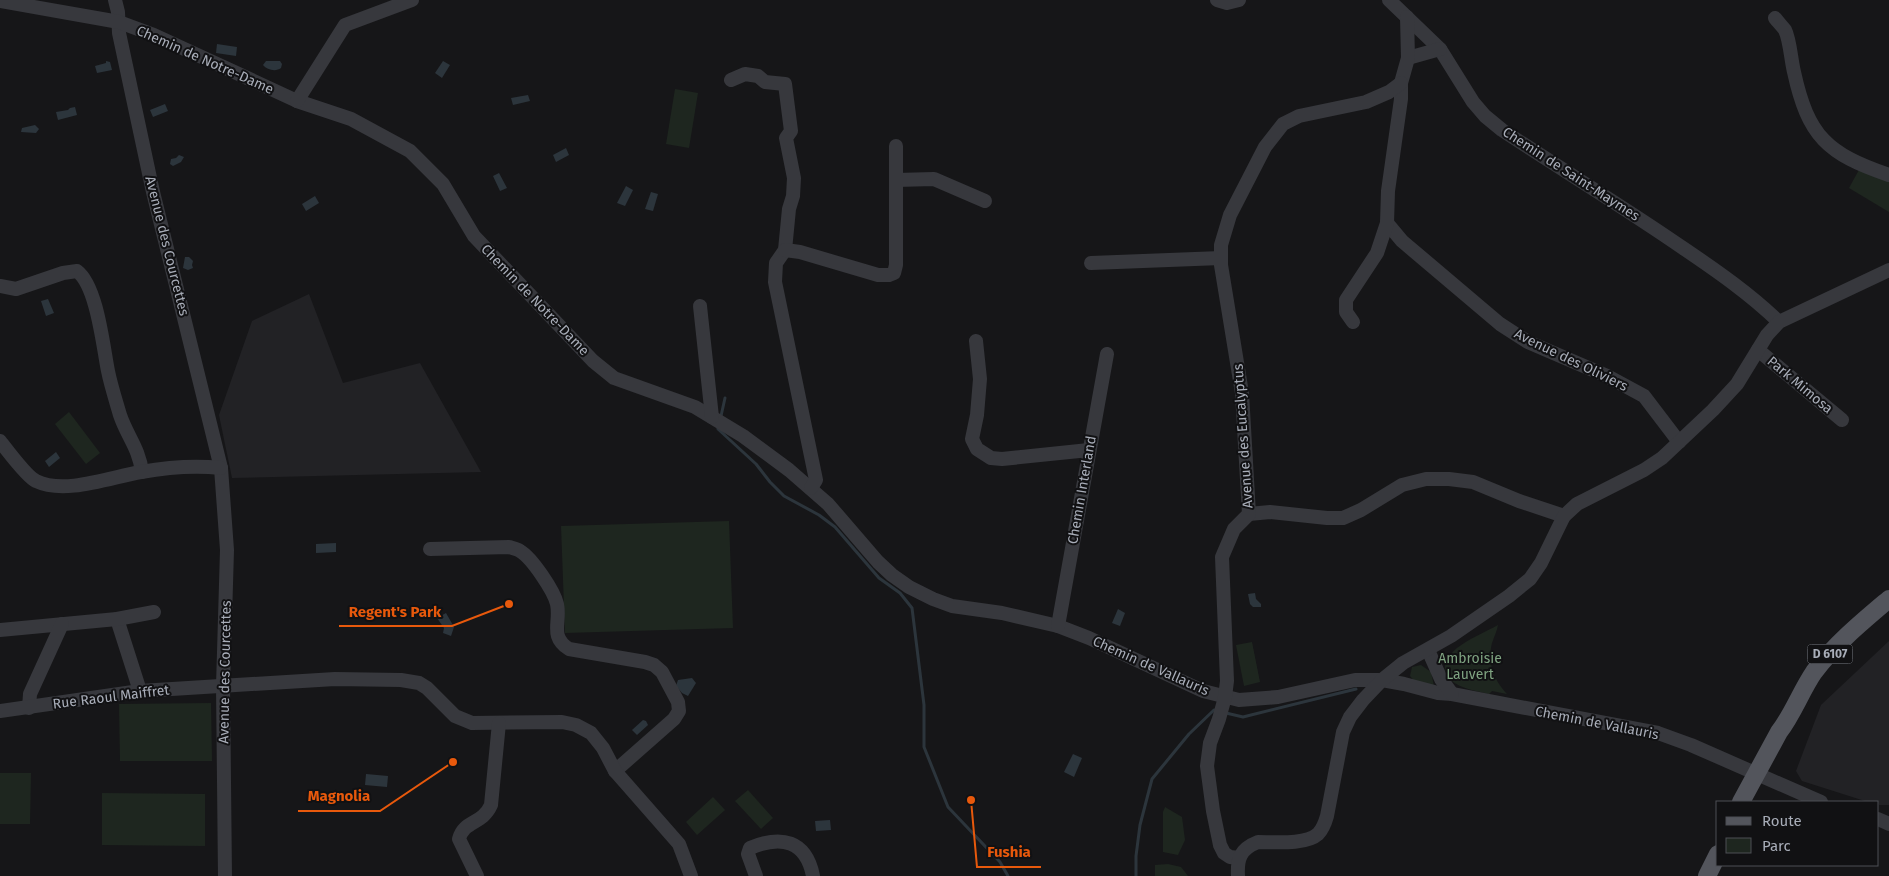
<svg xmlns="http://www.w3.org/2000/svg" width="1889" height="876" font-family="'Fira Sans',sans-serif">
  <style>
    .built { fill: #222225 }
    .green { fill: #1e261f }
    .water { fill: #2c353c }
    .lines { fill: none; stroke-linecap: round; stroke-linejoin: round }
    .stream { stroke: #2c353c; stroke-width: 3 }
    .minor { stroke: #37383d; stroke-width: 14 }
    .major { stroke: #53555c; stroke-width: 18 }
    .labels { text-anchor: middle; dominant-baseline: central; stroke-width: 4; stroke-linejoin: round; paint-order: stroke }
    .shield { fill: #111113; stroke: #7b7e86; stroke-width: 1 }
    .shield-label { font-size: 12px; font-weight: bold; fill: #a8adb8 }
    .street-label { font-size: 14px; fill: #a8adb8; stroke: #111113 }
    .park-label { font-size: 14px; fill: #7fa381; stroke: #111113 }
    .leader { fill: none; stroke: #e8590c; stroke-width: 2 }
    .callout-dot { fill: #e8590c; stroke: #111113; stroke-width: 2 }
    .callout-label { font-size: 15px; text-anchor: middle; font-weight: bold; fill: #e8590c; stroke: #111113; stroke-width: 4; stroke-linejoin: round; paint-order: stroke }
  </style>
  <rect width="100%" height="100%" fill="#161618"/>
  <!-- built -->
  <g class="built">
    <polygon points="309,294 343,383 420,363 481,472 232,478 219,415 252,321"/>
    <polygon points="1889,641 1889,805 1879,805 1878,802 1868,802 1802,781 1796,771 1821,705"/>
  </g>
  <!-- green -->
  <g class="green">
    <polygon points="675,89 698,93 689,148 666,144"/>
    <polygon points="1860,168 1889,179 1889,212 1849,188"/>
    <polygon points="69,412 100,453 86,464 55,424"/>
    <polygon points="729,521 733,628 565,633 561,526"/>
    <path d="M 1498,625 C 1497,631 1494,637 1492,643 C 1487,663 1494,680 1507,694 L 1492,691 L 1489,694 C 1473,690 1446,687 1445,667 C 1445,661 1452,652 1457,648 C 1469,639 1485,632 1498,625 Z"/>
    <polygon points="1252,642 1260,682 1244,686 1236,645"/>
    <polygon points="1421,665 1431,672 1434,686 1414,681 1410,676 1412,667"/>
    <polygon points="211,703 212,761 120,761 119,704"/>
    <polygon points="0,773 31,773 30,824 0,824"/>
    <polygon points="748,790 773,818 761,829 735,801"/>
    <polygon points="102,793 205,794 205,846 102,845"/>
    <polygon points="713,797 725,810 697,835 686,822"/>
    <polygon points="1165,807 1182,817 1185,840 1178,855 1163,852 1163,812"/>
    <polygon points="1168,864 1181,867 1188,876 1155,876 1155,865"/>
  </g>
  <!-- water -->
  <g class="water">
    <polygon points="217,44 237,47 236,56 216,53"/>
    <polygon points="106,61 110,62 112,70 97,73 95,66 106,63"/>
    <path d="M 266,61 L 280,61 L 282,64 L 281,68 C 276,72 267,70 263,65 Z"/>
    <polygon points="443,61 450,65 442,78 435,73"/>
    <polygon points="528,95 530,101 513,105 511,98"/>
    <polygon points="165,104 168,111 153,117 150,110"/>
    <polygon points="75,107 77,115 58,120 56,112 68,110 70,108"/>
    <polygon points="35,125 39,129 36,133 21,132 22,128"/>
    <polygon points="566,148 569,155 556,162 553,155"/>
    <polygon points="179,155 184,157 181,162 173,166 170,164 171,159 176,158"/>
    <polygon points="499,173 507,188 500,191 493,176"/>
    <polygon points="626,186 633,190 625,206 617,203"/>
    <polygon points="651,192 658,194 653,211 645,209"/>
    <polygon points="315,196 319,203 306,211 302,204"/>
    <polygon points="185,257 189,257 193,261 192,265 193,268 188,270 183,268"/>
    <polygon points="48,299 54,313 46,316 41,301"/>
    <polygon points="56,452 60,458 49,467 45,461"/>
    <polygon points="336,543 336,552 316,553 316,544"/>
    <polygon points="1255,593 1256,599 1261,604 1261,607 1253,607 1250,604 1248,594"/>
    <polygon points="1118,609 1125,613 1120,626 1112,623"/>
    <polygon points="446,613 454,627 451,636 443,633 444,628 437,618"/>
    <polygon points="692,678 696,683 688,696 682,693 676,686 678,680"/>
    <polygon points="643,720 646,721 648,725 637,735 632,730"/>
    <polygon points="1073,754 1082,758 1074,777 1064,772"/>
    <polygon points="366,774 388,776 387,787 365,785"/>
    <polygon points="830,820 831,830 816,831 815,821"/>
  </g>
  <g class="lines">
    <!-- stream -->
    <g class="stream">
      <polyline points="721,416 725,398"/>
      <polyline points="718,426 718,429 756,464 770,482 784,496 819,515 835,527 879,578 900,593 912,608 924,705 924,747 948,807 1000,862 1008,876"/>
      <polyline points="1226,713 1243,717 1356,689"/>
      <polyline points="1136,876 1136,856 1140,825 1152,779 1189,734 1214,710 1217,711"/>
    </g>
    <!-- minor -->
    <g class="minor">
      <polyline points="115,0 118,12 119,33 153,192 221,468 227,550 223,686 225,876"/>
      <polyline points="1217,0 1227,3 1239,0"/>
      <path d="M 1389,0 L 1440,49 L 1473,102 L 1485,116 L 1502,130 C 1562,170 1624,207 1683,248 C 1717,271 1750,294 1779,322"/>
      <polyline points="0,1 119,22 154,35 297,101 351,119 410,151 443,184 474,236 593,361 614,378 695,407 743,436 789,470 828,504 878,562 892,575 909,587 933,599 952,606 1002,613 1058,626 1089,638 1203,691 1239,700 1278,697 1355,680 1382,680 1404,684 1438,693 1452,694 1658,733 1691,745 1821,802"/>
      <path d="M 1775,18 C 1778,22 1782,26 1785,30 C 1790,40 1791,60 1794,72 C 1808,136 1827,154 1889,175"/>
      <polyline points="1408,58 1440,49"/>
      <polyline points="731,80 745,74 758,76 765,82 785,84 791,131 786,138 794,178 793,196 789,209 785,250 776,263 775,282 816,480 811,488"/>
      <polyline points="297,101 345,25 412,0"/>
      <polyline points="896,180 934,179 985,201"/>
      <polyline points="1387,223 1402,241 1500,324 1528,342 1607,376 1644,396 1679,442"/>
      <polyline points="785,250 800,252 878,275 889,275 894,273 896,265 896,146"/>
      <polyline points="1091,263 1221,258"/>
      <path d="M 0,286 L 16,289 L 63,273 L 77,271 C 97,286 103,346 108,371 C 111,386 116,401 120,415 C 127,436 139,448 142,472"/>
      <polyline points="700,306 712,417"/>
      <polyline points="1353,322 1346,312 1346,300 1377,253 1387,223 1388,191 1401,99 1401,83 1408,58 1407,17"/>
      <polyline points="976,341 980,379 977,415 972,439 977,449 991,458 1002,459 1089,450"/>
      <polyline points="1758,350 1842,420"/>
      <path d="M 0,441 C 7,450 27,477 36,481 C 65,495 111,477 141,472 C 169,467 193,465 221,468"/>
      <polyline points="1249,514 1270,512 1327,518 1343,518 1361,510 1402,485 1426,479 1449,479 1473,482 1519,501 1564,516"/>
      <path d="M 430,549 L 509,547 C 512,548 517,549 520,551 C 532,558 554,591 557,604 C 561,623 549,636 569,649 L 645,662 L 654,665 L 662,672 L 678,702 L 679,711 L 674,719 L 615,771"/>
      <polyline points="117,619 140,691"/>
      <polyline points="1058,626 1107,354"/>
      <polyline points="0,630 117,619 154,612"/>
      <polyline points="1428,650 1441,679 1452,694"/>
      <polyline points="29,708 30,694 62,624"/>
      <polyline points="0,711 140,691 335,679 401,680 419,683 427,688 455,716 472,723 562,722 576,725 591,733 603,748 615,771 679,844 691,876"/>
      <polyline points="1878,819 1889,824"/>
      <polyline points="1239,858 1230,857 1224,853 1220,845 1213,811 1207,766 1210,743 1219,719 1225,697 1227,681 1222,557 1234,529 1249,514 1242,393 1221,265 1221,245 1230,215 1265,147 1283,124 1299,116 1366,102 1389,92 1401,83"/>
      <path d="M 477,876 L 459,839 C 464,820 482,825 491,805 L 499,723"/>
      <path d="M 756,876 L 748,854 L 750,848 C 781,835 806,840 813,876"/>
      <path d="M 1238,876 C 1237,859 1240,849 1258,842 C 1274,842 1306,845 1318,834 C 1323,829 1325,823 1327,816 L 1343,732 L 1350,717 L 1363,700 L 1382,680 L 1403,663 L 1451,636 L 1509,596 L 1530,579 L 1541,563 L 1564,516 L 1577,504 L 1644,470 L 1662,458 L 1713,410 L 1737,384 L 1767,335 L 1779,322 L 1889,270"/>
    </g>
    <!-- major -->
    <g class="major">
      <path d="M 1741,802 L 1779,732 C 1793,714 1801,691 1814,672 C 1835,644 1863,621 1889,599"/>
      <polyline points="1707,876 1718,854"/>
    </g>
  </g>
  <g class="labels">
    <!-- shield labels -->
    <rect class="shield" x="1807.5" y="644.5" width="45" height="19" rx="4"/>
    <g class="shield-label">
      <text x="1830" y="654">D 6107</text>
    </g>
    <!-- street labels -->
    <g class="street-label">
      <text transform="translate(205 60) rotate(24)">Chemin de Notre-Dame</text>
      <text transform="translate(1571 174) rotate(33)">Chemin de Saint-Maymes</text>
      <text transform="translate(167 246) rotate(76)">Avenue des Courcettes</text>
      <text transform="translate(535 300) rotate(46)">Chemin de Notre-Dame</text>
      <text transform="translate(1571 360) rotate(26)">Avenue des Oliviers</text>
      <text transform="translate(1800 385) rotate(40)">Park Mimosa</text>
      <text transform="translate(1243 436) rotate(-94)">Avenue des Eucalyptus</text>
      <text transform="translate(1082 490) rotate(-80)">Chemin Interland</text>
      <text transform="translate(1151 666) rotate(24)">Chemin de Vallauris</text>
      <text transform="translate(225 672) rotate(-89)">Avenue des Courcettes</text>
      <text transform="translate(111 697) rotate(-7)">Rue Raoul Maiffret</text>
      <text transform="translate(1597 723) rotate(11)">Chemin de Vallauris</text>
    </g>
    <!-- park labels -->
    <g class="park-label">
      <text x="1470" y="658">Ambroisie<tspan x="1470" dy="16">Lauvert</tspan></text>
    </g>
  </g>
  <!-- callouts -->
  <path class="leader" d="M509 604L452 626H339M453 762L380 811H298M971 800L977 867H1041"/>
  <g class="callout-dot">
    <circle cx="509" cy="604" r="5"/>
    <circle cx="453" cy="762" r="5"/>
    <circle cx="971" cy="800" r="5"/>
  </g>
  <g class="callout-label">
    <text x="395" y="617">Regent's Park</text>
    <text x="339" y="801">Magnolia</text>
    <text x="1009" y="857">Fushia</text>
  </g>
  <!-- legend -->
  <rect x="1716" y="801" width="162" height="65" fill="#111113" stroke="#4d4f55"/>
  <rect x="1726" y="817" width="25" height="8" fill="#53555c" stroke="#4d4f55"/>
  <text x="1762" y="826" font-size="15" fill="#a8adb8">Route</text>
  <rect x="1726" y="838" width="25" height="15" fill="#1e261f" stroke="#4d4f55"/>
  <text x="1762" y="851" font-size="15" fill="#a8adb8">Parc</text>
</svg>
